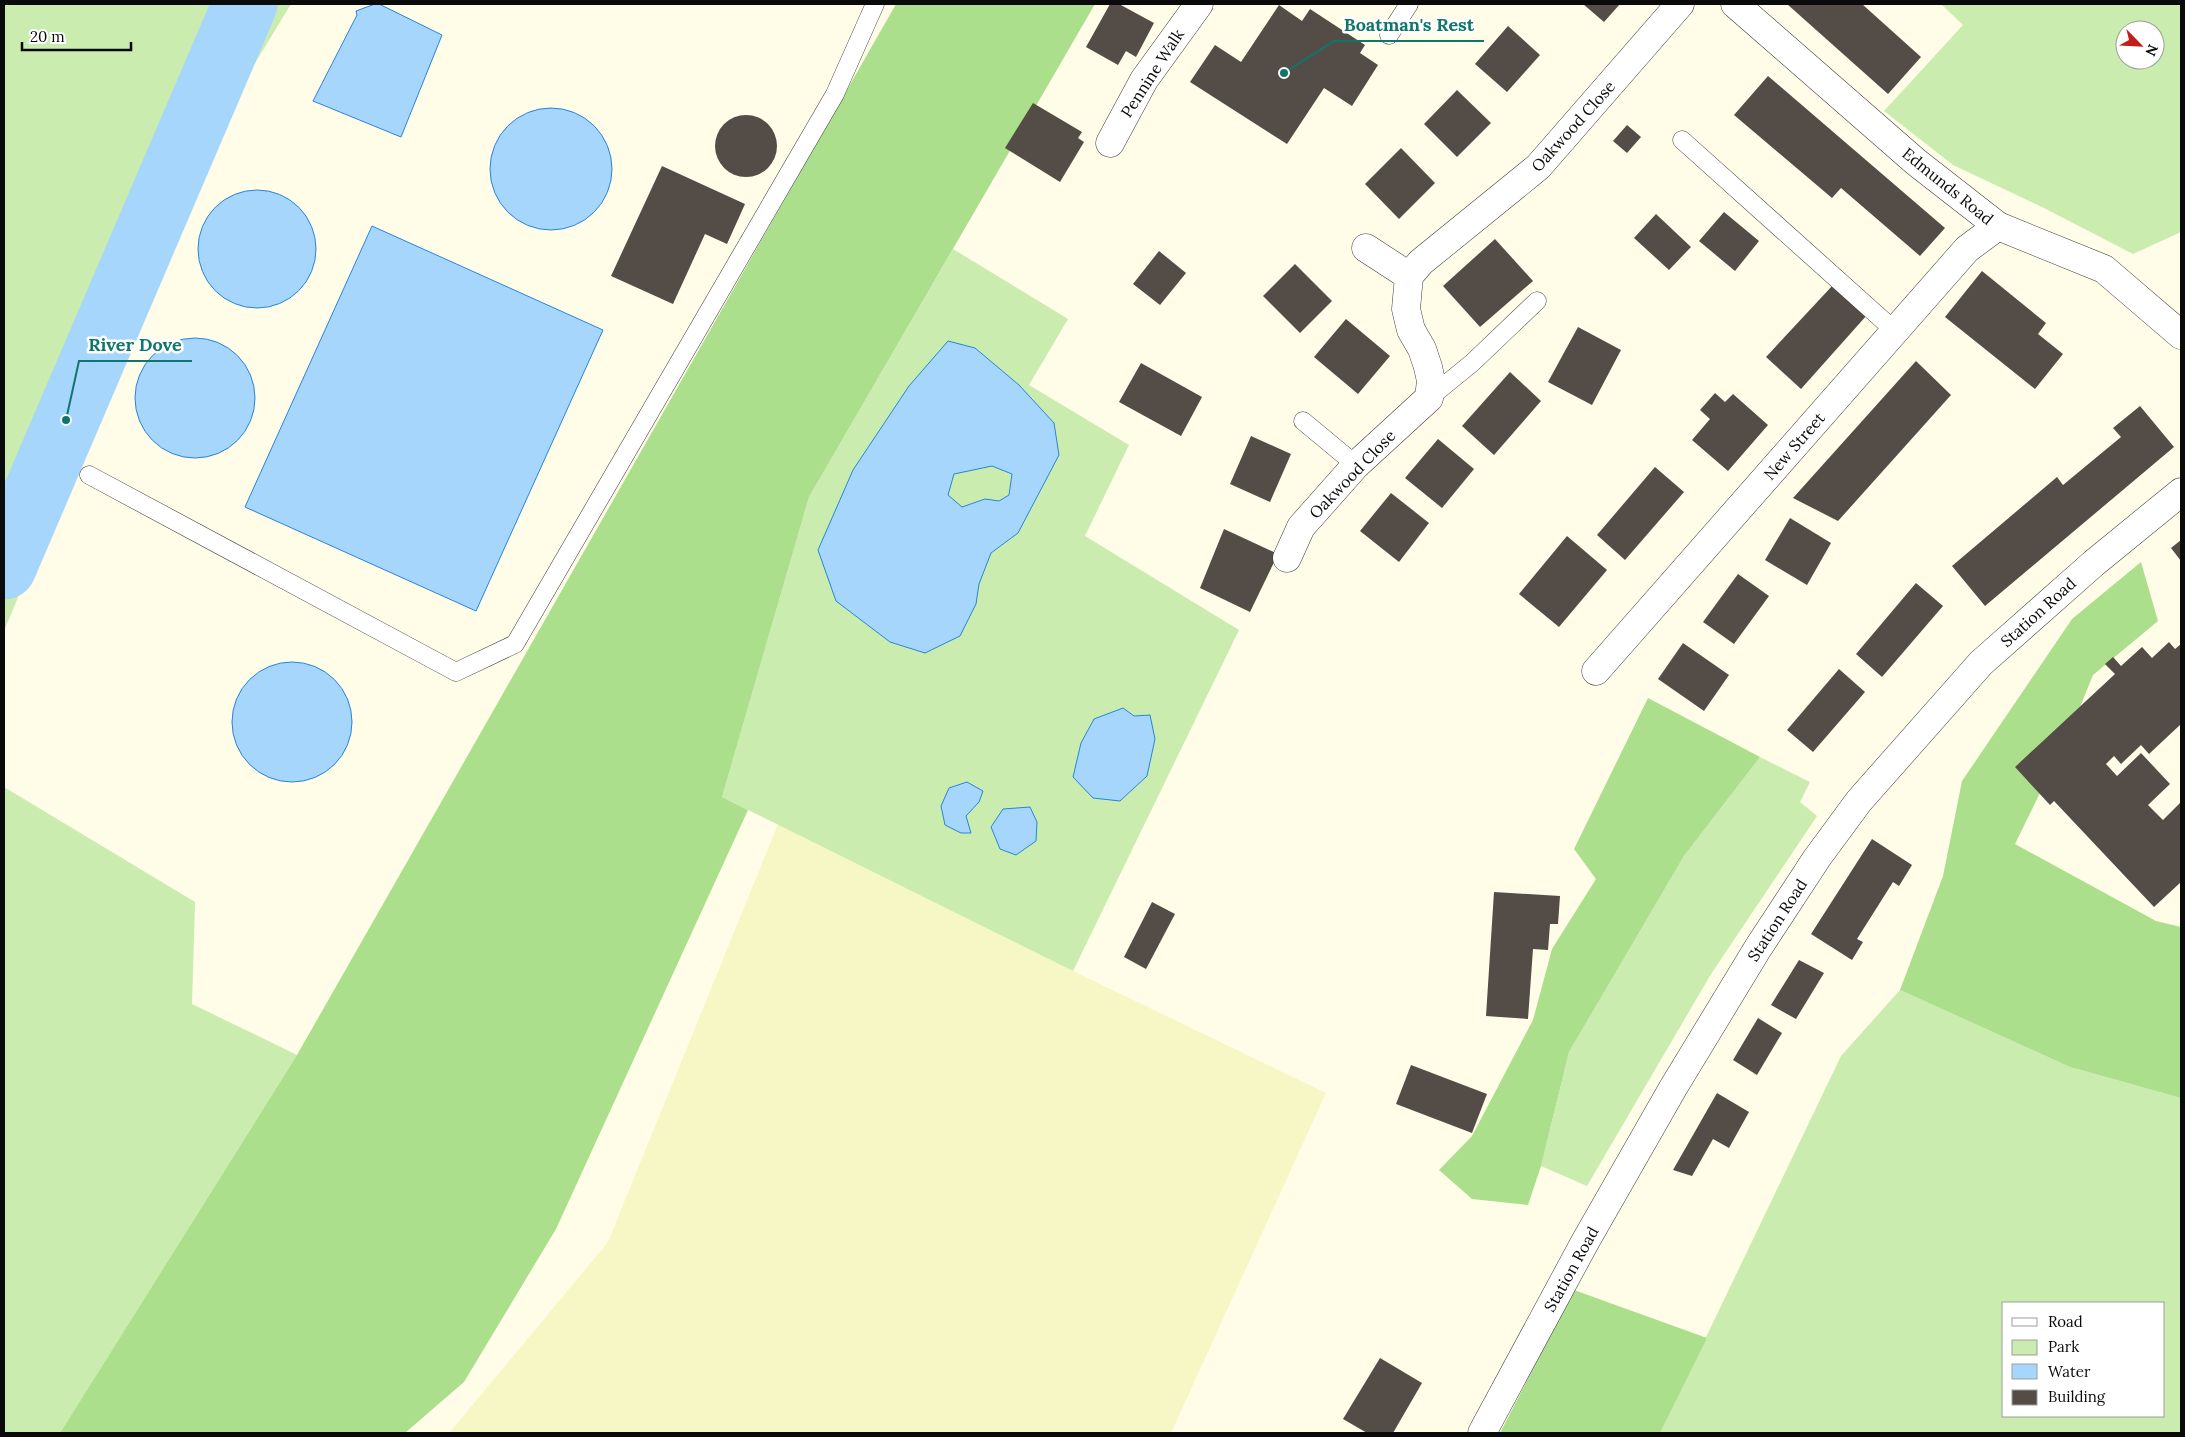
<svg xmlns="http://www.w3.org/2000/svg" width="2185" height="1437" font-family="Lora,serif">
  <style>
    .farmland { fill: #f7f7c5 }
    .green { fill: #caecae; fill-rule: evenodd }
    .forest { fill: #abdf8c }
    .water { fill: #a7d6fc; stroke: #2785d9; fill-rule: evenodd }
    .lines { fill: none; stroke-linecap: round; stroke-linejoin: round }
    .river { stroke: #a7d6fc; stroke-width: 65 }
    .building { fill: #544c46 }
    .service-casing { stroke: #3d3d3d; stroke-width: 19 }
    .minor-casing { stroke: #3d3d3d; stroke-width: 29 }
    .tertiary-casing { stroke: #3d3d3d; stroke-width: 29 }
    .service { stroke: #fff; stroke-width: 18 }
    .minor { stroke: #fff; stroke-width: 28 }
    .tertiary { stroke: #fff; stroke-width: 28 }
    .labels { text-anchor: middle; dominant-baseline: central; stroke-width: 5; stroke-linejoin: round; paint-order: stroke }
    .street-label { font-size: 16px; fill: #0a0a0a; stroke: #fff }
    .leader { fill: none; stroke: #0f766e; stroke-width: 2 }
    .callout-dot { fill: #0f766e; stroke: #fff; stroke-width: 2 }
    .callout-label { font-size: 18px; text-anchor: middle; font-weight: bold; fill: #0f766e; stroke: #fff; stroke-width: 5; stroke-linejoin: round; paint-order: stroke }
  </style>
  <rect width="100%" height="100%" fill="#fffce8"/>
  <!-- farmland -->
  <polygon class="farmland" points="778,824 1073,971 1326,1093 1171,1433 449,1433 608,1242"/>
  <!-- green -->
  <g class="green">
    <polygon points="4,4 291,4 207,142 4,631"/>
    <path d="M 1941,4 L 2181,4 L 2181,232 L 2133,254 L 2044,208 L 1953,165 L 1884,111 L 1963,25 ZM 2125,30 L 2155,30 L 2155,60 L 2125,60 Z"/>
    <polygon points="953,249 1068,319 1029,385 1129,445 1085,536 1239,630 1073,971 722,797 809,497"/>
    <polygon points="1760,757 1810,782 1800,802 1817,816 1711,974 1587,1186 1541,1166 1569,1052 1684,856"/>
    <polygon points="4,787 195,902 192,1004 297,1055 60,1433 4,1433"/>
    <path d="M 1900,990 L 2070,1067 L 2181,1098 L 2181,1433 L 1660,1433 L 1841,1056 ZM 2004,1303 L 2164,1303 L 2164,1416 L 2004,1416 Z"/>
  </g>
  <!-- forest -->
  <g class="forest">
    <polygon points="896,4 1095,4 809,497 722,797 748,810 556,1229 464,1382 405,1433 60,1433 297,1055"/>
    <polygon points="2141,562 2158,621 2093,675 2069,734 2015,844 2156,921 2181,927 2181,1098 2070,1067 1900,990 1943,876 1962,781 2072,619"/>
    <polygon points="1648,698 1760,757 1684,856 1569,1052 1541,1166 1528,1205 1472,1199 1439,1170 1472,1136 1533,1020 1552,949 1596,879 1574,849"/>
    <polygon points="1574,1290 1707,1338 1660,1433 1500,1433"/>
  </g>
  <!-- water -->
  <g class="water">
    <polygon points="375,4 379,4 442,35 401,137 313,101 357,15 356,11"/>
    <circle cx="551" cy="169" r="61"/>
    <circle cx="257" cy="249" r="59"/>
    <polygon points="372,226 603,330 476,611 245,507"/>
    <circle cx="195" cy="398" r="60"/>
    <path d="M 948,341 L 975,348 L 1019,385 L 1054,423 L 1059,455 L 1018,533 L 991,553 L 979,584 L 976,604 L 960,636 L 925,653 L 890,642 L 836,601 L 818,550 L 853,470 L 909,386 ZM 992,466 L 1012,474 L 1009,495 L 999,501 L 985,499 L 962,507 L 948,495 L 954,474 Z"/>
    <circle cx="292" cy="722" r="60"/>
    <polygon points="1123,708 1134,716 1150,715 1155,739 1147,776 1120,801 1093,798 1073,777 1081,743 1094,719"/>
    <polygon points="967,782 983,791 979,802 966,816 971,833 961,833 945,825 941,806 949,788"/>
    <polygon points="1030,807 1037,822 1036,841 1016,855 1000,849 991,827 1003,809"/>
  </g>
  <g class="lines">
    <!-- river -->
    <polyline class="river" points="4,567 245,4"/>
  </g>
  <!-- building -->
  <g class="building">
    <polygon points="1110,4 1119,4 1154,23 1136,57 1126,51 1118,65 1086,47"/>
    <polygon points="1583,4 1620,4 1604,22"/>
    <polygon points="1787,4 1862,4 1921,57 1888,94"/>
    <polygon points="1279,5 1302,21 1310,9 1365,45 1360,53 1378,65 1352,106 1324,88 1287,144 1190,82 1215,45 1241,62"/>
    <polygon points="1508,26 1540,55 1507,92 1475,64"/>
    <polygon points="1768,76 1945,228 1920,256 1841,188 1832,198 1734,115"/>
    <polygon points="1457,90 1491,123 1457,157 1424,124"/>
    <polygon points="1033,103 1082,132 1078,138 1084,142 1060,182 1005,148"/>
    <circle cx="746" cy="146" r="31"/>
    <polygon points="1627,125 1641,137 1627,153 1613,141"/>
    <polygon points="1401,148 1435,183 1399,219 1365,184"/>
    <polygon points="662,166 745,204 727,244 705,234 673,304 611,276"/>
    <polygon points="1724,212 1759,241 1735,271 1699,241"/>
    <polygon points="1656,214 1691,247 1669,270 1634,238"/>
    <polygon points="1495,239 1533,281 1480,327 1443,286"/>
    <polygon points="1159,251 1186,273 1160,305 1133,284"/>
    <polygon points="1295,264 1332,301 1300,333 1263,296"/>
    <polygon points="1982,271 2046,323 2038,334 2063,354 2035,389 1945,317"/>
    <polygon points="1833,285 1867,315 1801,389 1766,357"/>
    <polygon points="1346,319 1390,356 1358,394 1314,357"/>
    <polygon points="1578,327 1621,350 1592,405 1548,382"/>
    <polygon points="1916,361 1951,395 1847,511 1838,521 1793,498"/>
    <polygon points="1141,363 1202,397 1181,436 1119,402"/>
    <polygon points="1510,372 1541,401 1494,455 1462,426"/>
    <polygon points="1715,393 1725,402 1733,394 1768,425 1728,471 1692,440 1710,419 1700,410"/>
    <polygon points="2140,406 2174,447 1985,606 1952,566 2057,477 2063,485 2121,437 2113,428"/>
    <polygon points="1251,436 1291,454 1270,502 1230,484"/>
    <polygon points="1438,439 1474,469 1442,508 1405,478"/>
    <polygon points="1655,467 1684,492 1625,560 1597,535"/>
    <polygon points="1391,493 1429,523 1399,562 1360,531"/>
    <polygon points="1790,518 1831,543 1807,585 1765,560"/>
    <polygon points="1224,529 1278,554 1250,612 1200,588"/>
    <polygon points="1567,536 1607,570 1559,627 1519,594"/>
    <polygon points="2181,540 2181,561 2171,548"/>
    <polygon points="1738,574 1769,596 1734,644 1703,622"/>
    <polygon points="1916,583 1943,606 1882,677 1856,654"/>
    <polygon points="2169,642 2175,649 2181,644 2181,724 2149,754 2141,745 2121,764 2114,756 2106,764 2117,776 2141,753 2170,784 2148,805 2163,820 2181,802 2181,882 2154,907 2054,801 2050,805 2015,767 2115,674 2105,664 2113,657 2121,666 2142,647 2152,658"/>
    <polygon points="1683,643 1729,675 1704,711 1658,679"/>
    <polygon points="1839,669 1865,692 1813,752 1787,730"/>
    <polygon points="1872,839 1912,865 1899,886 1893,882 1857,939 1863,942 1852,960 1811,934"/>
    <polygon points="1494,892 1560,896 1558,924 1550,924 1548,950 1533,949 1528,1019 1486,1016"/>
    <polygon points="1152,902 1175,914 1146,969 1124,957"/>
    <polygon points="1799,960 1824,973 1796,1019 1771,1005"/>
    <polygon points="1758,1018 1782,1033 1757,1075 1733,1060"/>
    <polygon points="1411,1065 1487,1094 1472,1133 1396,1104"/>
    <polygon points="1717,1093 1749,1112 1729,1148 1713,1139 1692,1176 1673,1170"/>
    <polygon points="1380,1358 1422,1383 1393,1433 1367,1433 1343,1419"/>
  </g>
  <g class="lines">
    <defs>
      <g id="service">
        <polyline points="1389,35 1409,4"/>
        <polyline points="1682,140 1895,331"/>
        <polyline points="1429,398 1472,363 1537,301"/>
        <polyline points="1303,421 1356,465"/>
        <polyline points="89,475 456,672 515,644 835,94 875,4"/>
      </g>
      <g id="minor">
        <polyline points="1735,4 1916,162 1998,226 2104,269 2181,335"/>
        <polyline points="1110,143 1144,80 1199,4"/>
        <polyline points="1366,248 1409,276"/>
        <polyline points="1287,558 1301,527 1356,465 1429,398 1431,381 1428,367 1422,349 1411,330 1406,309 1409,276 1421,262 1538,167 1680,4"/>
        <polyline points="1596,671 1967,249 1998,226"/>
      </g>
      <polyline id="tertiary" points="1482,1433 1585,1242 1673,1088 1758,948 1817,858 1859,801 1981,663 2094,563 2181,492"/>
    </defs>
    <!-- service casing -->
    <use href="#service" class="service-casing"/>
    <!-- minor casing -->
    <use href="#minor" class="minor-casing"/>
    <!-- tertiary casing -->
    <use href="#tertiary" class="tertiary-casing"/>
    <!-- service -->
    <use href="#service" class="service"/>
    <!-- minor -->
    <use href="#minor" class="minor"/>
    <!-- tertiary -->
    <use href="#tertiary" class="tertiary"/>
  </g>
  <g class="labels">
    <!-- street labels -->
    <g class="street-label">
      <text transform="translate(1152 73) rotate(-57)">Pennine Walk</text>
      <text transform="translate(1573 126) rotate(-48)">Oakwood Close</text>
      <text transform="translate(1948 186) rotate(39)">Edmunds Road</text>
      <text transform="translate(1794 446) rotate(-49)">New Street</text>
      <text transform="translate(1352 474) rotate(-46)">Oakwood Close</text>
      <text transform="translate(2038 612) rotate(-42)">Station Road</text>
      <text transform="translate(1777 920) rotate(-57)">Station Road</text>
      <text transform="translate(1571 1269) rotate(-61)">Station Road</text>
    </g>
  </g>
  <!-- callouts -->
  <path class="leader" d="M1284 73L1334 41H1484M66 420L79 361H192"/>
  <g class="callout-dot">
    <circle cx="1284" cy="73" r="5"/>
    <circle cx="66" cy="420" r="5"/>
  </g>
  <g class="callout-label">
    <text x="1409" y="31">Boatman's Rest</text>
    <text x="135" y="351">River Dove</text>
  </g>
  <!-- border -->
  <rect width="2185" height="1437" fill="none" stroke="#0a0a0a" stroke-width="10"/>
  <!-- legend -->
  <rect x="2002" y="1302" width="162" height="115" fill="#ffffff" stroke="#9d9d9d"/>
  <rect x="2012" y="1318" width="25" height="8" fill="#ffffff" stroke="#9d9d9d"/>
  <text x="2048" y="1327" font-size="15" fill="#0a0a0a">Road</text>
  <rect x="2012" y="1340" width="25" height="15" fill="#caecae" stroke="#9d9d9d"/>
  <text x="2048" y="1352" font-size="15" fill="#0a0a0a">Park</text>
  <rect x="2012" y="1364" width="25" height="15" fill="#a7d6fc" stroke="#9d9d9d"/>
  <text x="2048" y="1377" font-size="15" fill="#0a0a0a">Water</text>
  <rect x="2012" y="1390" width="25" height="15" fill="#544c46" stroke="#9d9d9d"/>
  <text x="2048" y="1402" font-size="15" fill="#0a0a0a">Building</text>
  <!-- north arrow -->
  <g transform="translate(2140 45) rotate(114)"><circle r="24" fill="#ffffff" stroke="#9d9d9d"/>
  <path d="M0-4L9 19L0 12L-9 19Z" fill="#c61c17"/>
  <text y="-8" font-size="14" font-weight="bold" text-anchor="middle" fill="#0a0a0a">N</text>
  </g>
  <!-- scale -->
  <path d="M22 42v8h109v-8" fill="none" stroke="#0a0a0a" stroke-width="2.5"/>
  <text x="30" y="42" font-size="15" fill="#0a0a0a" stroke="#ffffff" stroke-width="4" paint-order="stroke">20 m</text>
</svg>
